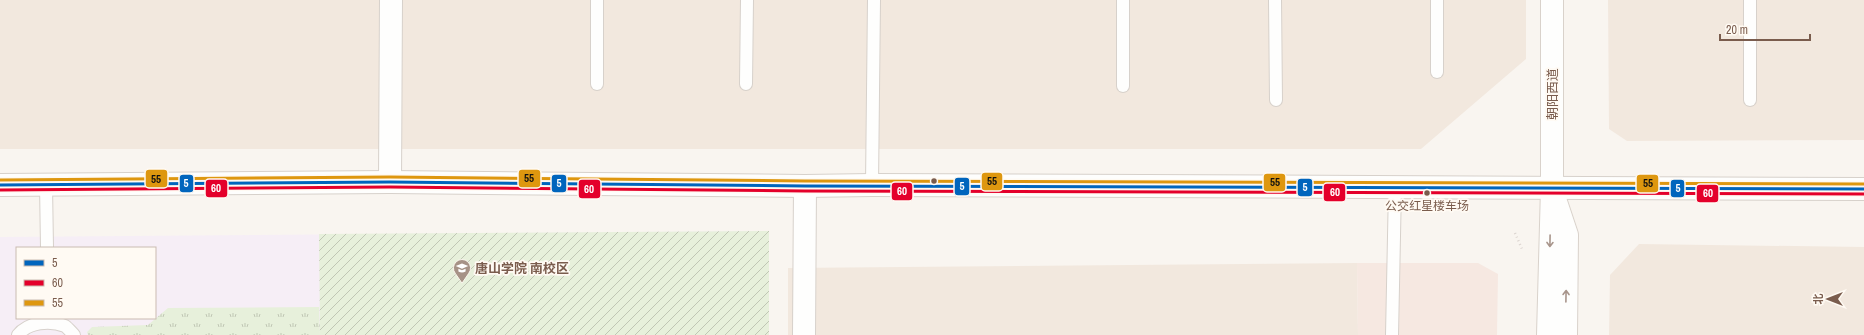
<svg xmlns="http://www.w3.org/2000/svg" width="1864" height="335" font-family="'Archivo Narrow','Noto Sans SC',sans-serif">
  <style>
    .residential { fill: #f2e8de }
    .commercial { fill: #f6e8e1 }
    .education { fill: #f6eef6; fill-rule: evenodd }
    .grass { fill: url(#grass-tufts) }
    .garden { fill: url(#garden-furrows) }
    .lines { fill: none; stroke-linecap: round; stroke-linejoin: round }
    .service-casing { stroke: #d7d1cb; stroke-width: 14 }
    .minor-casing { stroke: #d7d1cb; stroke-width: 24 }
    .tertiary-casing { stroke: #d7d1cb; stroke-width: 24 }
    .secondary-casing { stroke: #d9d2cb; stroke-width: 24 }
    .path { stroke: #dcd5d0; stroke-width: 2.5; stroke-dasharray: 1 3; stroke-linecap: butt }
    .service { stroke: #fefefd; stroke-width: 12 }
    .minor { stroke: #fefefd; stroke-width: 22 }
    .tertiary { stroke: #fefefd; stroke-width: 22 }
    .secondary { stroke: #fefefd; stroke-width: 22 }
    .bus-1-casing { stroke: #fffaf3; stroke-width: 6 }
    .bus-2-casing { stroke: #fffaf3; stroke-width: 6 }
    .bus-3-casing { stroke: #fffaf3; stroke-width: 6 }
    .bus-1 { stroke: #0065bd; stroke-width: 3 }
    .bus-2 { stroke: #e4002b; stroke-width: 3 }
    .bus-3 { stroke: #de970f; stroke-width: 3 }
    .oneway { stroke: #a8958b }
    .bus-dot { fill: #7a5c4d; stroke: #fffaf3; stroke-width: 1.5 }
    .labels { text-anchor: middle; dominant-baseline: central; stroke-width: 3.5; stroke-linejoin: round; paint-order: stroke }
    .bus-label { font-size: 12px; fill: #7a5c4d; stroke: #fffaf3 }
    .street-label { font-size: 13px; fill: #7a5c4d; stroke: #fffaf3 }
    .poi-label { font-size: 13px; font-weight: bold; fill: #7a5c4d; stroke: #fffaf3; text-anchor: start }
    .line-badge { stroke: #fffaf3; stroke-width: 1.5 }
    .badge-label { font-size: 11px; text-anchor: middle; font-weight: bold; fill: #fff }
    .pale-badge-label { font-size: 11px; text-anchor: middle; font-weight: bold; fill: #111 }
  </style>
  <defs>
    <pattern id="grass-tufts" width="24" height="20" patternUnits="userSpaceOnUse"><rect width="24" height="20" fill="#e7f0db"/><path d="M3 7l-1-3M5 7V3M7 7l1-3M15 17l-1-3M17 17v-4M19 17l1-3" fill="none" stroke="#c0c6b4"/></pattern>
    <pattern id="garden-furrows" width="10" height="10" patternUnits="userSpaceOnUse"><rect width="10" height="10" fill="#e7f0db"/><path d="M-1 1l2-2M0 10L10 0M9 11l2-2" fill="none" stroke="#c0c6b4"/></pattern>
  </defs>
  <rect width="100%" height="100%" fill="#f9f5f0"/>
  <!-- residential -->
  <g class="residential">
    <polygon points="0,0 1526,0 1526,59 1421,149 0,149"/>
    <polygon points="1608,0 1864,0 1864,140 1627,141 1609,129"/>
    <polygon points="1639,244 1864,247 1864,335 1609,335 1610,275"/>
    <polygon points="1357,263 1358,335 788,335 788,268"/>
  </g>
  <!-- commercial -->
  <polygon class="commercial" points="1357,263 1478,263 1498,274 1497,335 1358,335"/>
  <!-- education -->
  <path class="education" d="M 769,231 L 769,335 L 0,335 L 0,237 ZM 17,248 L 155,248 L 155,318 L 17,318 Z"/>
  <!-- grass -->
  <polygon class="grass" points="319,307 320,335 88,335 87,332 92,327 148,325 168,308"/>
  <!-- garden -->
  <polygon class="garden" points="769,231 769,335 320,335 319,234"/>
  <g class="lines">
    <defs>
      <g id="service">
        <polyline points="597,0 597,84"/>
        <polyline points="1123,0 1123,86"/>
        <polyline points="1275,0 1276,100"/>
        <polyline points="1437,0 1437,72"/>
        <polyline points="1750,0 1750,100"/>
        <polyline points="746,84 747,0"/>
        <polyline points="46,185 47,248"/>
        <polyline points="872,185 874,0"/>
        <path d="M 18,335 C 28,322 50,320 65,326 C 68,328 71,332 74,335"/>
        <polyline points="1392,335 1395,187"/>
      </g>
      <g id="minor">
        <polyline points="390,182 391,0"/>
        <polyline points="804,335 805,186"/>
      </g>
      <polyline id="tertiary" points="0,185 390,182 805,186 872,185 1864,189"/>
      <g id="secondary">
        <polyline points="1556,202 1567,235 1566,335"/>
        <polyline points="1548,335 1552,188 1552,0"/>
      </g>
    </defs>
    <!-- service casing -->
    <use href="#service" class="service-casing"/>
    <!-- minor casing -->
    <use href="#minor" class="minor-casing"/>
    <!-- tertiary casing -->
    <use href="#tertiary" class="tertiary-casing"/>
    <!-- secondary casing -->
    <use href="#secondary" class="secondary-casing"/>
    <!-- path -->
    <polyline class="path" points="1515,233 1522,249"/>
    <!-- service -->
    <use href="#service" class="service"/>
    <!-- minor -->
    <use href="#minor" class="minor"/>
    <!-- tertiary -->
    <use href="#tertiary" class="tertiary"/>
    <!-- secondary -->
    <use href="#secondary" class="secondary"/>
    <defs>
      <polyline id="bus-1" points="0,185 390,182 805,186 1864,189"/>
      <polyline id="bus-2" points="0,190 390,187 805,191 1864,194"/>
      <polyline id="bus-3" points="0,180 390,177 805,181 1864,184"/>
    </defs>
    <!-- bus-1 casing -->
    <use href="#bus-1" class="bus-1-casing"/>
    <!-- bus-2 casing -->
    <use href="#bus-2" class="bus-2-casing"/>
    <!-- bus-3 casing -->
    <use href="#bus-3" class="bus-3-casing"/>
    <!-- bus-1 -->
    <use href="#bus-1" class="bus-1"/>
    <!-- bus-2 -->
    <use href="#bus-2" class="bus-2"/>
    <!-- bus-3 -->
    <use href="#bus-3" class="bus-3"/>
  </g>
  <!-- one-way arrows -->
  <defs><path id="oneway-shaft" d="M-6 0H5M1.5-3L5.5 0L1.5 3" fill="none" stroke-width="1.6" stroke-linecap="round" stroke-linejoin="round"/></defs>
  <g class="oneway">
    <use href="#oneway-shaft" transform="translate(1550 241) rotate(91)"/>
    <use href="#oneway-shaft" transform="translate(1566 296) rotate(-89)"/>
  </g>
  <!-- icons -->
  <defs>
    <symbol id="university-pin" viewBox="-11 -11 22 30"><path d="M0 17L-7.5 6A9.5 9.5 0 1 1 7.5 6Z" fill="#a69286" stroke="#fffaf3"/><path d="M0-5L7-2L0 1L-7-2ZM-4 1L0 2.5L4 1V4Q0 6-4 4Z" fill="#fff"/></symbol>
  </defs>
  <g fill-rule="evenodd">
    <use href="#university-pin" x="452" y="258" width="20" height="27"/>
  </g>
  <!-- markers -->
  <g class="bus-dot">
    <circle cx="934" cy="181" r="3.5"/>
    <circle cx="1427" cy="193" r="3.5"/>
  </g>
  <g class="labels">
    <!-- bus labels -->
    <g class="bus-label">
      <text x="1427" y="206">公交红星楼车场</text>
    </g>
    <!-- street labels -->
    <g class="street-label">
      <text transform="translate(1552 94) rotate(-90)">朝阳西道</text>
    </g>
    <!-- poi labels -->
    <g class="poi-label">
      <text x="475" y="268">唐山学院 南校区</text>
    </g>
  </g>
  <g class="line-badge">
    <rect x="518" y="169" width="23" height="19" rx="4" fill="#de970f"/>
    <rect x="145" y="169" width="23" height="19" rx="4" fill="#de970f"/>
    <rect x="981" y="172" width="22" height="19" rx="4" fill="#de970f"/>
    <rect x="1263" y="173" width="23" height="19" rx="4" fill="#de970f"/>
    <rect x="1636" y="174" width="23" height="19" rx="4" fill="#de970f"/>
    <rect x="179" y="174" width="15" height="19" rx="4" fill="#0065bd"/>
    <rect x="551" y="174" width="16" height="19" rx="4" fill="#0065bd"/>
    <rect x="954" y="177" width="16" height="19" rx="4" fill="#0065bd"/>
    <rect x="1297" y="178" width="16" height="19" rx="4" fill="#0065bd"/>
    <rect x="205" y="179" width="23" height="19" rx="4" fill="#e4002b"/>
    <rect x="1670" y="179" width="15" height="19" rx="4" fill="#0065bd"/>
    <rect x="578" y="179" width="23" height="20" rx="4" fill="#e4002b"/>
    <rect x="891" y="182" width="22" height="19" rx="4" fill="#e4002b"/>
    <rect x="1323" y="183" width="23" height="19" rx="4" fill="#e4002b"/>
    <rect x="1696" y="184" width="23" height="19" rx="4" fill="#e4002b"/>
  </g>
  <g class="badge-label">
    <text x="186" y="187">5</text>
    <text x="559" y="187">5</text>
    <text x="962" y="190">5</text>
    <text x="1305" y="191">5</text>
    <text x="216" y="192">60</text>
    <text x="1678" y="192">5</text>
    <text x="589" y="193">60</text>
    <text x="902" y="195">60</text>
    <text x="1335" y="196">60</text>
    <text x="1708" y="197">60</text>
  </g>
  <g class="pale-badge-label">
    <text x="529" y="182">55</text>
    <text x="156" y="183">55</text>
    <text x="992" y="185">55</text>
    <text x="1275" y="186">55</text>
    <text x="1648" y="187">55</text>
  </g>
  <!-- legend -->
  <rect x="16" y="247" width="140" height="72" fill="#fffaf3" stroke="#cabbb1"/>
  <rect x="24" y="260" width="20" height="6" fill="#0065bd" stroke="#cabbb1"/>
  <text x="52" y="267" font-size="12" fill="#7a5c4d">5</text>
  <rect x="24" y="280" width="20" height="6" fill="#e4002b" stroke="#cabbb1"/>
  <text x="52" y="287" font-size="12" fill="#7a5c4d">60</text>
  <rect x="24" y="300" width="20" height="6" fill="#de970f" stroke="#cabbb1"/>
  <text x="52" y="307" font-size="12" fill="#7a5c4d">55</text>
  <!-- north arrow -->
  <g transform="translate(1828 299) rotate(270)" stroke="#fffaf3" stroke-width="3" paint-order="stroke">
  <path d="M0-3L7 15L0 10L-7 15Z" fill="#7a5c4d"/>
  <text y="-6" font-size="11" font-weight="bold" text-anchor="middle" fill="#7a5c4d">北</text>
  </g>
  <!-- scale -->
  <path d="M1720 34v6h90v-6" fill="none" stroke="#7a5c4d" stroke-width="2"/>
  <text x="1726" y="34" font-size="12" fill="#7a5c4d" stroke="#fffaf3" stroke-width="3" paint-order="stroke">20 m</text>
</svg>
